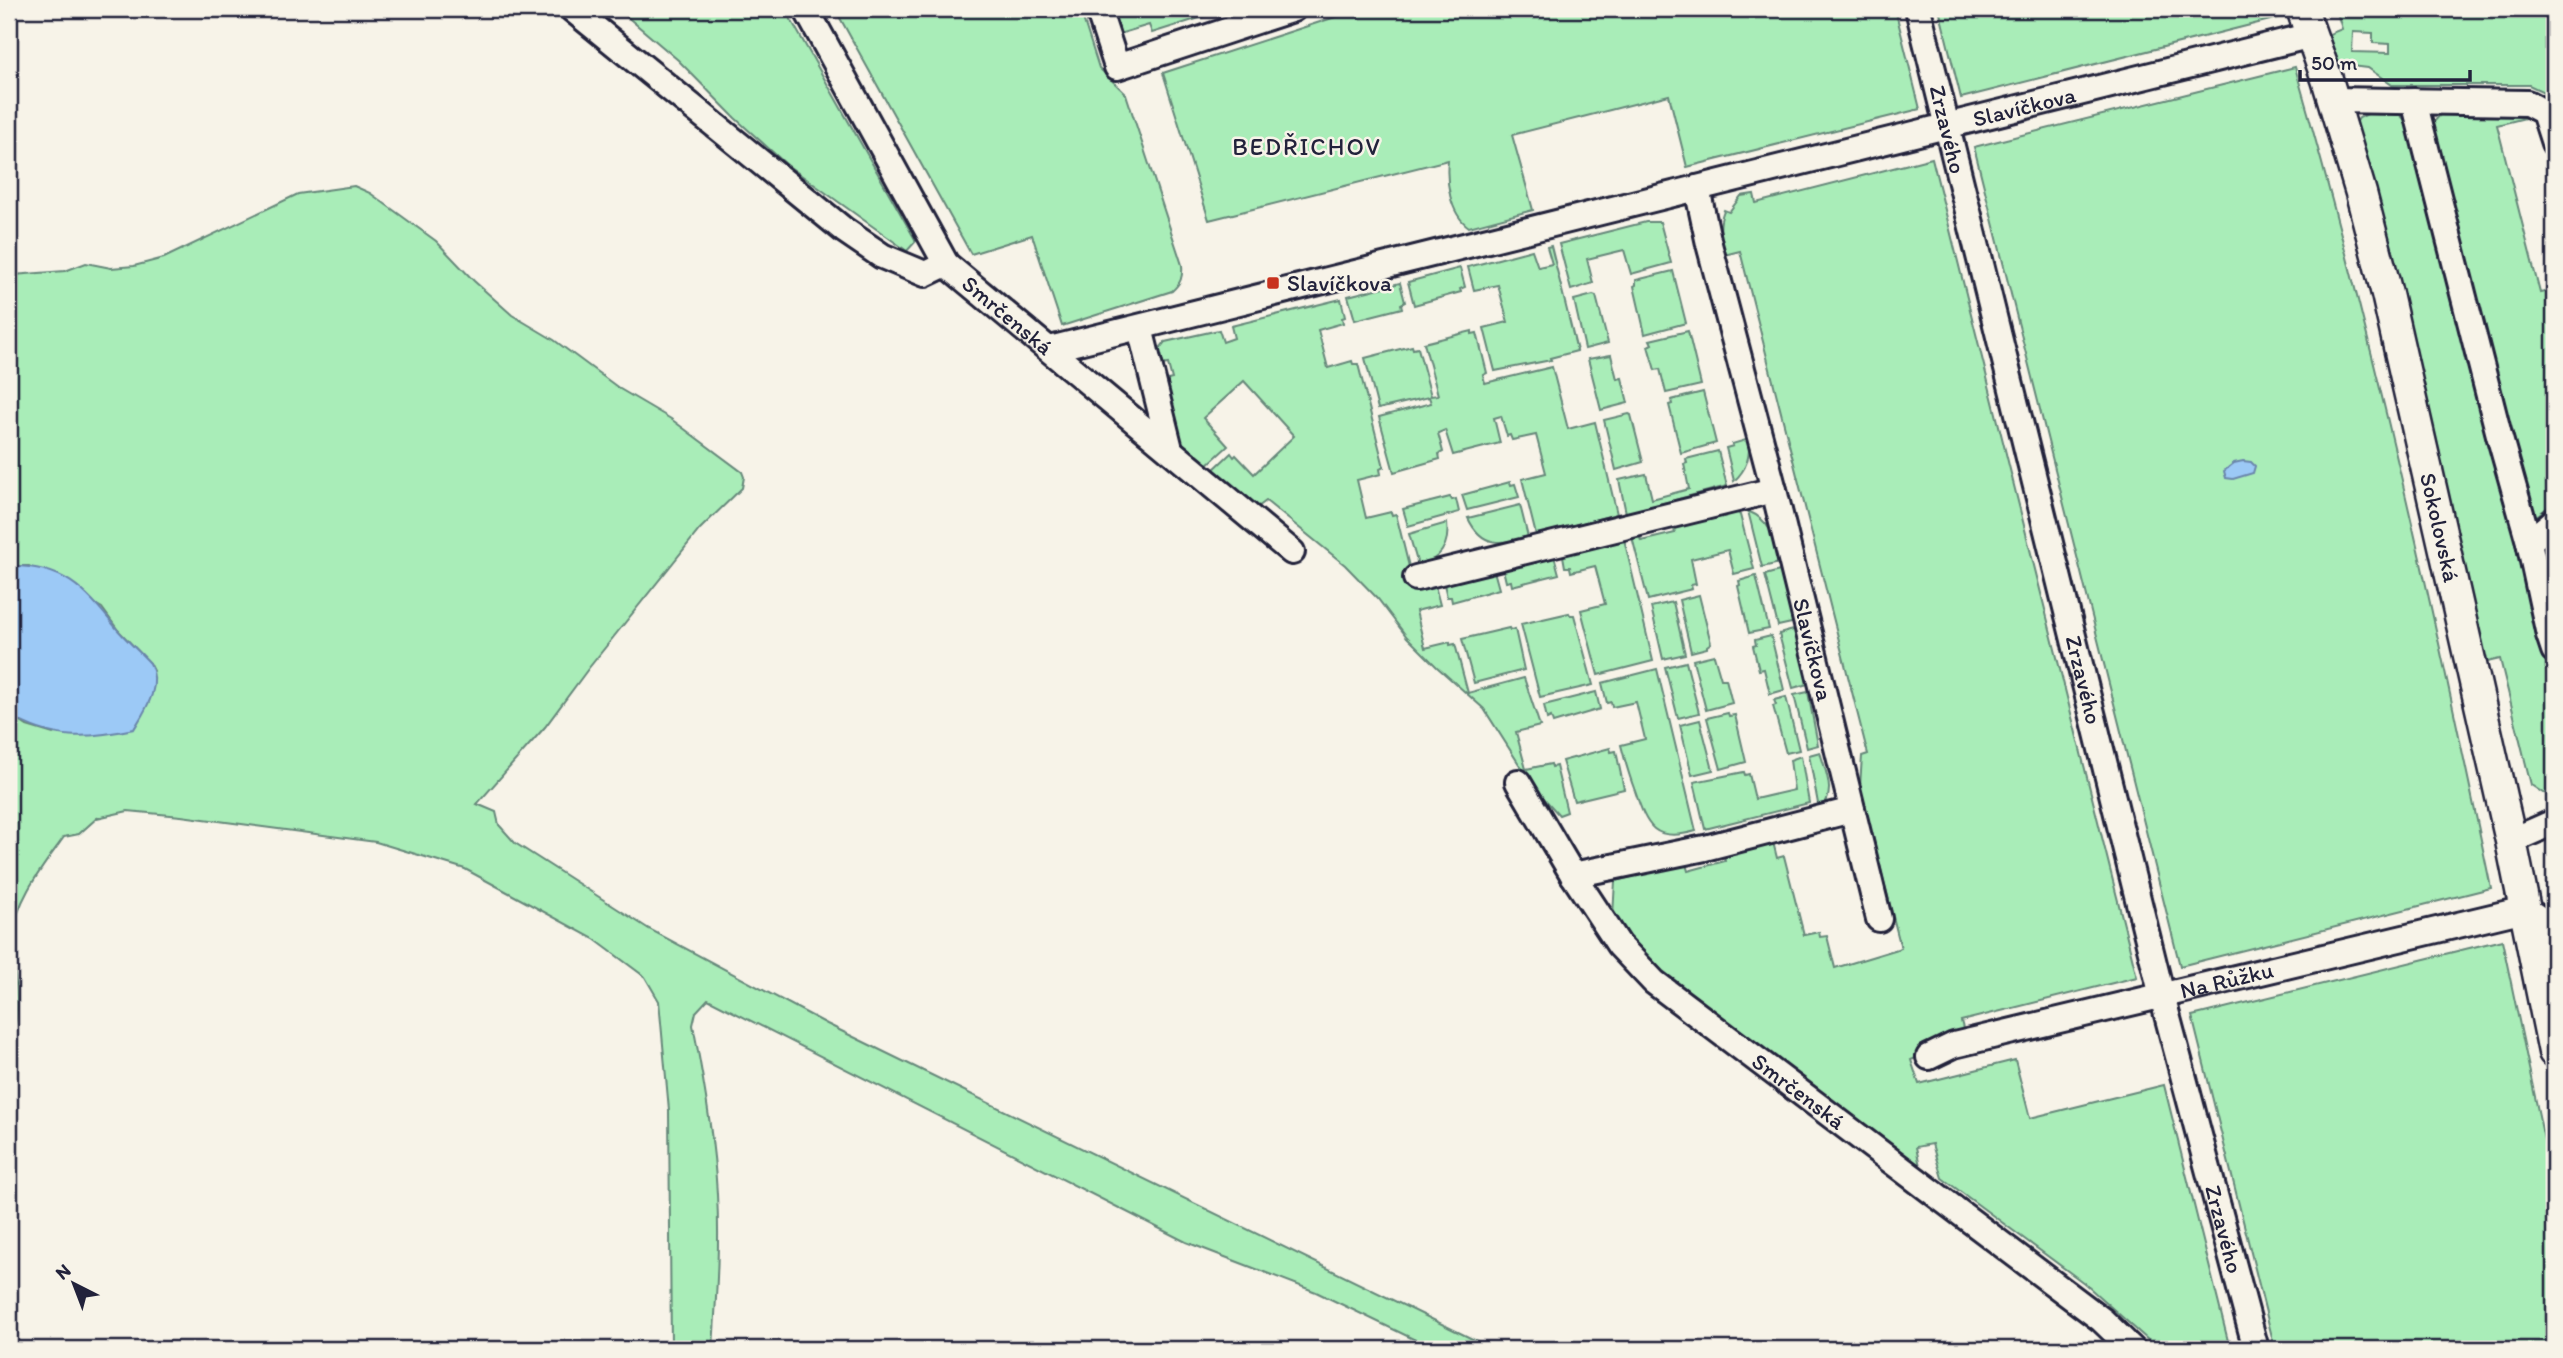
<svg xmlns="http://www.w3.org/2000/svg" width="2563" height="1358" font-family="Itim,sans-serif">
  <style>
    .green { fill: #a9edb8; stroke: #66887a; stroke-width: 2; fill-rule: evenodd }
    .water { fill: #9cc9f6; stroke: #6b86ab; stroke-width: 2 }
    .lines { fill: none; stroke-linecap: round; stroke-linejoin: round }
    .minor-casing { stroke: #22223b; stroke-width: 30 }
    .tertiary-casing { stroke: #22223b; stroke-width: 35 }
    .minor { stroke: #f7f3e8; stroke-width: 24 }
    .tertiary { stroke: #f7f3e8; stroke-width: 30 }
    .poi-dot { fill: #c8321e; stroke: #f7f3e8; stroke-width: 2.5 }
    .labels { text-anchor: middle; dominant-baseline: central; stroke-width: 5; stroke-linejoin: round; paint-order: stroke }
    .street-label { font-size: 23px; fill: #22223b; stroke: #f7f3e8 }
    .poi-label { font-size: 23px; fill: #22223b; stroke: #f7f3e8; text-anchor: start }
    .neighbourhood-label { font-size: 24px; letter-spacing: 2px; fill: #22223b; stroke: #f7f3e8 }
  </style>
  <rect width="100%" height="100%" fill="#f7f3e8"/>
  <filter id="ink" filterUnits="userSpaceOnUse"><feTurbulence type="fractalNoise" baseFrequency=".0143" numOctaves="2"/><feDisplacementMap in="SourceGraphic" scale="14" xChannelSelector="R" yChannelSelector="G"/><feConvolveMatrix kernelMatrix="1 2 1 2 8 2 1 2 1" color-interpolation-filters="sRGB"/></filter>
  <g filter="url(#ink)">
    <!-- green -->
    <g class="green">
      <polygon points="618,9 785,9 916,241 907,251 787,165 735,118 678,60"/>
      <path d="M 835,9 L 1080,9 L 1099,68 L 1126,94 L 1182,265 C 1183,277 1181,283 1172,291 L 1062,326 L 1032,235 L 971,254 Z"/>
      <polygon points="1109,9 1228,9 1152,33 1149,25 1119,34"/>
      <path d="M 1360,9 L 1895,9 L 1920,109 L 1687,167 L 1669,95 L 1512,135 L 1533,210 L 1469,227 C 1449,213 1446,181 1448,160 L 1209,220 L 1163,73 Z"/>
      <polygon points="1939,9 2275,9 2278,18 1961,98"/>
      <path d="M 2336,9 L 2499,9 L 2503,12 L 2512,9 L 2554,9 L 2554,51 L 2552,52 L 2554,105 L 2546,93 L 2529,85 L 2392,85 L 2368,68 L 2352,66 L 2335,69 L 2324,36 L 2342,29 ZM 2353,32 L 2373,33 L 2373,43 L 2390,44 L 2390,53 L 2352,52 Z"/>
      <path d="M 2295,67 C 2373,338 2434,612 2491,888 L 2180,966 L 1974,147 Z"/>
      <polygon points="2374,111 2399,114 2414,129 2542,646 2554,674 2554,794 2543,793 2531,785 2500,659 2483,663 2353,128 2359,118"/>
      <polygon points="2451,111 2521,111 2529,117 2497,125 2540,293 2554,290 2554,502 2533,519 2431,125 2441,114"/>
      <path d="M 1932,158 L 2137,977 L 1961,1021 L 1965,1036 L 1911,1060 L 1919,1084 L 2015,1060 L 2030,1118 L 2164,1085 L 2230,1349 L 2158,1349 L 2084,1283 L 1942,1178 L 1932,1144 L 1916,1147 L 1921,1171 L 1662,976 L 1632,946 L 1613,916 L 1615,881 L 1686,864 L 1688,871 L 1725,861 L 1724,854 L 1773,842 L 1777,858 L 1784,856 L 1804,935 L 1819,932 L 1820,937 L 1827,936 L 1835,968 L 1901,948 L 1860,787 L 1862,756 L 1868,754 L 1866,747 L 1740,251 L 1724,255 C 1720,239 1718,225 1724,210 L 1729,212 L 1741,196 L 1754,194 L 1756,203 Z"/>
      <path d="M 354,186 L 370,193 L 436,241 L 474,281 L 512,315 L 554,340 L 620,389 L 671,419 L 742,472 L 744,477 L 742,488 L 700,529 L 588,669 L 545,727 L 477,804 L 496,812 L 499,825 L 515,843 L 649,929 L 827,1024 L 1493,1349 L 1434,1349 L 1316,1292 L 1186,1242 L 708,999 L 696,1012 L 693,1025 C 704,1081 714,1138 717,1194 C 720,1246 716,1298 713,1349 L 671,1349 L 669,1110 L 659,1001 L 645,977 L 594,939 L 465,869 L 376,842 L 181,816 L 128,811 L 97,818 L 79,834 L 64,837 C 42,868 17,898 12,937 C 11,946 13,956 14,965 C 17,993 21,1018 9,1045 L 9,714 L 27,726 L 53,734 L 154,671 L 150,663 L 118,630 L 102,608 L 29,566 L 9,566 L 9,280 L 13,275 L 65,271 L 86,263 L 111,268 L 134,266 L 164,258 L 298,194 Z"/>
      <polygon points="1646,222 1660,222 1671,263 1631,274 1624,250 1587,259 1593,283 1571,290 1559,244"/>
      <polygon points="1551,246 1577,351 1550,358 1551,360 1495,371 1484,328 1508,322 1498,285 1474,290 1468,267 1532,250 1538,267 1552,264 1547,247"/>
      <polygon points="1460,268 1465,287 1460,289 1461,292 1414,305 1408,282"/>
      <polygon points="1673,271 1686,323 1645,334 1634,286 1636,285 1636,280"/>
      <polygon points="1400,283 1405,302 1401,304 1402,308 1355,320 1348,296"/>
      <polygon points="1593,295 1596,296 1608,343 1585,349 1574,300"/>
      <polygon points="1341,299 1345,317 1342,318 1343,323 1318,330 1328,368 1352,361 1353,364 1358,364 1384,467 1380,469 1381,474 1357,480 1366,518 1391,512 1392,515 1396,514 1414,587 1434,582 1440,605 1416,611 1425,648 1450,642 1450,645 1455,644 1468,693 1524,678 1540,726 1516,732 1526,769 1551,764 1552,767 1556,766 1567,812 1559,815 1533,786 1484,709 1437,667 1407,637 1378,599 1345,565 1266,501 1258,507 1212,471 1231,453 1234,457 1236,455 1254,474 1294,436 1244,381 1203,418 1228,446 1206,466 1179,445 1160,382 1172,379 1168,364 1156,366 1158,351 1165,342 1219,330 1223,342 1234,338 1231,326"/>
      <polygon points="1472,331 1472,334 1477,333 1487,373 1483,375 1485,383 1552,367 1568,429 1595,422 1617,514 1536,535 1522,479 1546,473 1536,435 1512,440 1510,435 1507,436 1501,416 1494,418 1500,443 1453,455 1445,430 1438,433 1443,452 1439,454 1440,459 1394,472 1379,417 1431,403 1429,397 1378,409 1365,358 1412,346 1413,349 1418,348 1431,396 1438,395 1424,343"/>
      <polygon points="1688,331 1701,385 1666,393 1660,369 1655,370 1648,346 1652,344 1650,340"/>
      <polygon points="1611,355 1617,379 1622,378 1628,403 1601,410 1588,359"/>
      <polygon points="1703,392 1716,443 1681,453 1669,405 1672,404 1671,400"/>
      <polygon points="1629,414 1631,415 1643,462 1616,470 1604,420"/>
      <path d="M 1749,439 C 1750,457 1747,469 1734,481 L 1726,448 L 1733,446 L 1732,444 Z"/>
      <polygon points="1718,451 1727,486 1626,513 1619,480 1646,474 1652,499 1689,489 1684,464 1687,463 1686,459"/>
      <polygon points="1510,482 1511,485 1515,484 1519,497 1467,510 1462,495"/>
      <polygon points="1450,497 1452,500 1456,499 1459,512 1408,526 1403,509"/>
      <path d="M 1520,505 L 1528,537 C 1501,544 1482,548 1468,518 Z"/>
      <polygon points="1733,508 1740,515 1754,569 1734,574 1728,550 1691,559 1696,584 1691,585 1692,589 1648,600 1631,533 1638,531 1641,541 1675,533 1672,522"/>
      <path d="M 1748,511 C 1772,521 1775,540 1780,563 L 1762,567 Z"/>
      <path d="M 1447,523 C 1450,545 1440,561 1418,565 L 1409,534 Z"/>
      <path d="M 2554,533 L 2554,576 L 2548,580 C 2544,561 2539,548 2554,533 Z"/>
      <polygon points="1624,539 1653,661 1598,675 1581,610 1605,604 1595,566 1571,572 1570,567 1565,567 1562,550"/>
      <polygon points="1553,552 1559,574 1512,586 1511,581 1506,582 1502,565"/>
      <polygon points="1493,567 1499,589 1452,602 1451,597 1447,597 1443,580"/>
      <polygon points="1783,570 1796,622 1778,626 1765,575"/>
      <polygon points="1756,576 1769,629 1749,633 1738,586 1740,585 1739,581"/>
      <polygon points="1699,595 1711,643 1707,646 1707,648 1691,652 1679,600"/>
      <polygon points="1673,602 1685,654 1663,659 1651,607"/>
      <polygon points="1569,613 1570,615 1574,615 1593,685 1540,697 1521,624"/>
      <polygon points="1509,628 1510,630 1515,629 1524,670 1474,683 1462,639"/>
      <polygon points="1797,629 1807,667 1808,684 1793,688 1779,634"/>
      <polygon points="1771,636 1784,690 1770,694 1764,669 1759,670 1753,646 1756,645 1755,640"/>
      <polygon points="1714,655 1721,679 1726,679 1732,703 1706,710 1693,660"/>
      <polygon points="1686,662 1699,713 1678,718 1665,667"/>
      <path d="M 1657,669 L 1696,831 C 1654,843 1647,827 1635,791 C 1630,778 1625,761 1621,745 L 1645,739 L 1636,702 L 1612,707 L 1611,702 L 1607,703 L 1602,683 Z"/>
      <polygon points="1596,692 1600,709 1553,723 1551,717 1547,719 1544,705"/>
      <polygon points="1808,692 1818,745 1807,748 1794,695"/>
      <polygon points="1786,697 1799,750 1786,753 1773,706 1776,705 1774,700"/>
      <polygon points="1728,713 1729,716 1735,715 1746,762 1721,769 1707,718"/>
      <polygon points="1700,720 1713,770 1692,775 1680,725"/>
      <polygon points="1610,748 1611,752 1616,751 1624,789 1574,801 1562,761"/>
      <path d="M 1820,752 C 1825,770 1838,796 1819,809 L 1809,755 Z"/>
      <polygon points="1801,756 1809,803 1705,829 1694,782 1744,772 1745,775 1749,774 1755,799 1794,790 1790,760"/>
      <polygon points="2502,940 2554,1187 2554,1349 2275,1349 2192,1016"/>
    </g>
    <!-- water -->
    <g class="water">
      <polygon points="2243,461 2251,462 2255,466 2253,473 2233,479 2226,478 2224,471 2234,463"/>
      <path d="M 9,566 C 63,565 84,588 116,628 C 126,640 139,651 150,663 C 162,686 146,709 134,729 C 86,739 53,741 9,715 Z"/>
    </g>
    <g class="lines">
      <defs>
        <g id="minor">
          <polyline points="572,9 844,230 882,256 925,274 946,264"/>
          <path id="s1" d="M 806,9 L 946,264 L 1292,552"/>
          <polyline points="1098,9 1117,67 1293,9"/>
          <path id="s2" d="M 1918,9 L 2162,996 L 2256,1349"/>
          <polyline points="2332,100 2527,103 2544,112 2554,143"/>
          <polyline points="2414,101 2499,435 2529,542"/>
          <path id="s3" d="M 1697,188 L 1709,244 L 1774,490 L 1879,919"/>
          <polyline points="1140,328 1170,449"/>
          <path id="s4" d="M 1050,349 L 2312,35"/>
          <polyline points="2554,521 2529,542 2549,635 2554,650"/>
          <polyline points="1416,578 1774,490"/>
          <path id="s5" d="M 1518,782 L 1573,875 L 1619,945 L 1654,982 L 2102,1320 L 2132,1349"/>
          <polyline points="2511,841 2554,822"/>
          <polyline points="1573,875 1705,848 1852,810"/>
          <path id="s6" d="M 1929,1057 L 1954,1045 L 2525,909 L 2554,928"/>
        </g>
        <g id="tertiary">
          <path id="s7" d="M 2302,9 L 2327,79 L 2361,193 L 2387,294 L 2511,841 L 2554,1052"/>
        </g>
      </defs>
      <!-- minor casing -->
      <use href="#minor" class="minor-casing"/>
      <!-- tertiary casing -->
      <use href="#tertiary" class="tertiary-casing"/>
      <!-- minor -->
      <use href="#minor" class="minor"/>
      <!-- tertiary -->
      <use href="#tertiary" class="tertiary"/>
    </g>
  </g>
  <!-- markers -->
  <rect class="poi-dot" x="1266" y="276" width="14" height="14" rx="3.5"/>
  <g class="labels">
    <!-- street labels -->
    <g class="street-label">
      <text stroke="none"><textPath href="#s4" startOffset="1004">Slavíčkova</textPath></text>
      <text stroke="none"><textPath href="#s2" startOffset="124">Zrzavého</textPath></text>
      <text stroke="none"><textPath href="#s1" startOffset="371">Smrčenská</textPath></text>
      <text stroke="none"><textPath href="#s7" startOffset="537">Sokolovská</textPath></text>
      <text stroke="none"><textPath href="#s3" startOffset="476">Slavíčkova</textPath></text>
      <text stroke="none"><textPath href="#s2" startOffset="691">Zrzavého</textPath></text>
      <text stroke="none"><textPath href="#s6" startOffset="308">Na Růžku</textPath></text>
      <text stroke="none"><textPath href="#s5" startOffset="424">Smrčenská</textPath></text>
      <text stroke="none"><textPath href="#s2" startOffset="1258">Zrzavého</textPath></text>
    </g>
    <!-- poi labels -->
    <g class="poi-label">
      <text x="1287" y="283">Slavíčkova</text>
    </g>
    <!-- neighbourhood labels -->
    <g class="neighbourhood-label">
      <text x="1307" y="146">BEDŘICHOV</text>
    </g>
  </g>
  <!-- margin -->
  <rect width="2563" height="1358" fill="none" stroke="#f7f3e8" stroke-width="35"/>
  <rect x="18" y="18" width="2528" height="1323" fill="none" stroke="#22223b" stroke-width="2.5" filter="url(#ink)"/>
  <!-- north arrow -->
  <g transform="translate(74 1284) rotate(318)" stroke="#f7f3e8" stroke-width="5" paint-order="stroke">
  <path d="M0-5L12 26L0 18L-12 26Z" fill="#22223b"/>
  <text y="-10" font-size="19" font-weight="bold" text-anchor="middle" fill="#22223b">N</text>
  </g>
  <!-- scale -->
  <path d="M2300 70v10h170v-10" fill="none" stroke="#22223b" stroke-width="3.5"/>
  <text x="2311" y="70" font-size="21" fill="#22223b" stroke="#f7f3e8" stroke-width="5" paint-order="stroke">50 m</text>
</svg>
